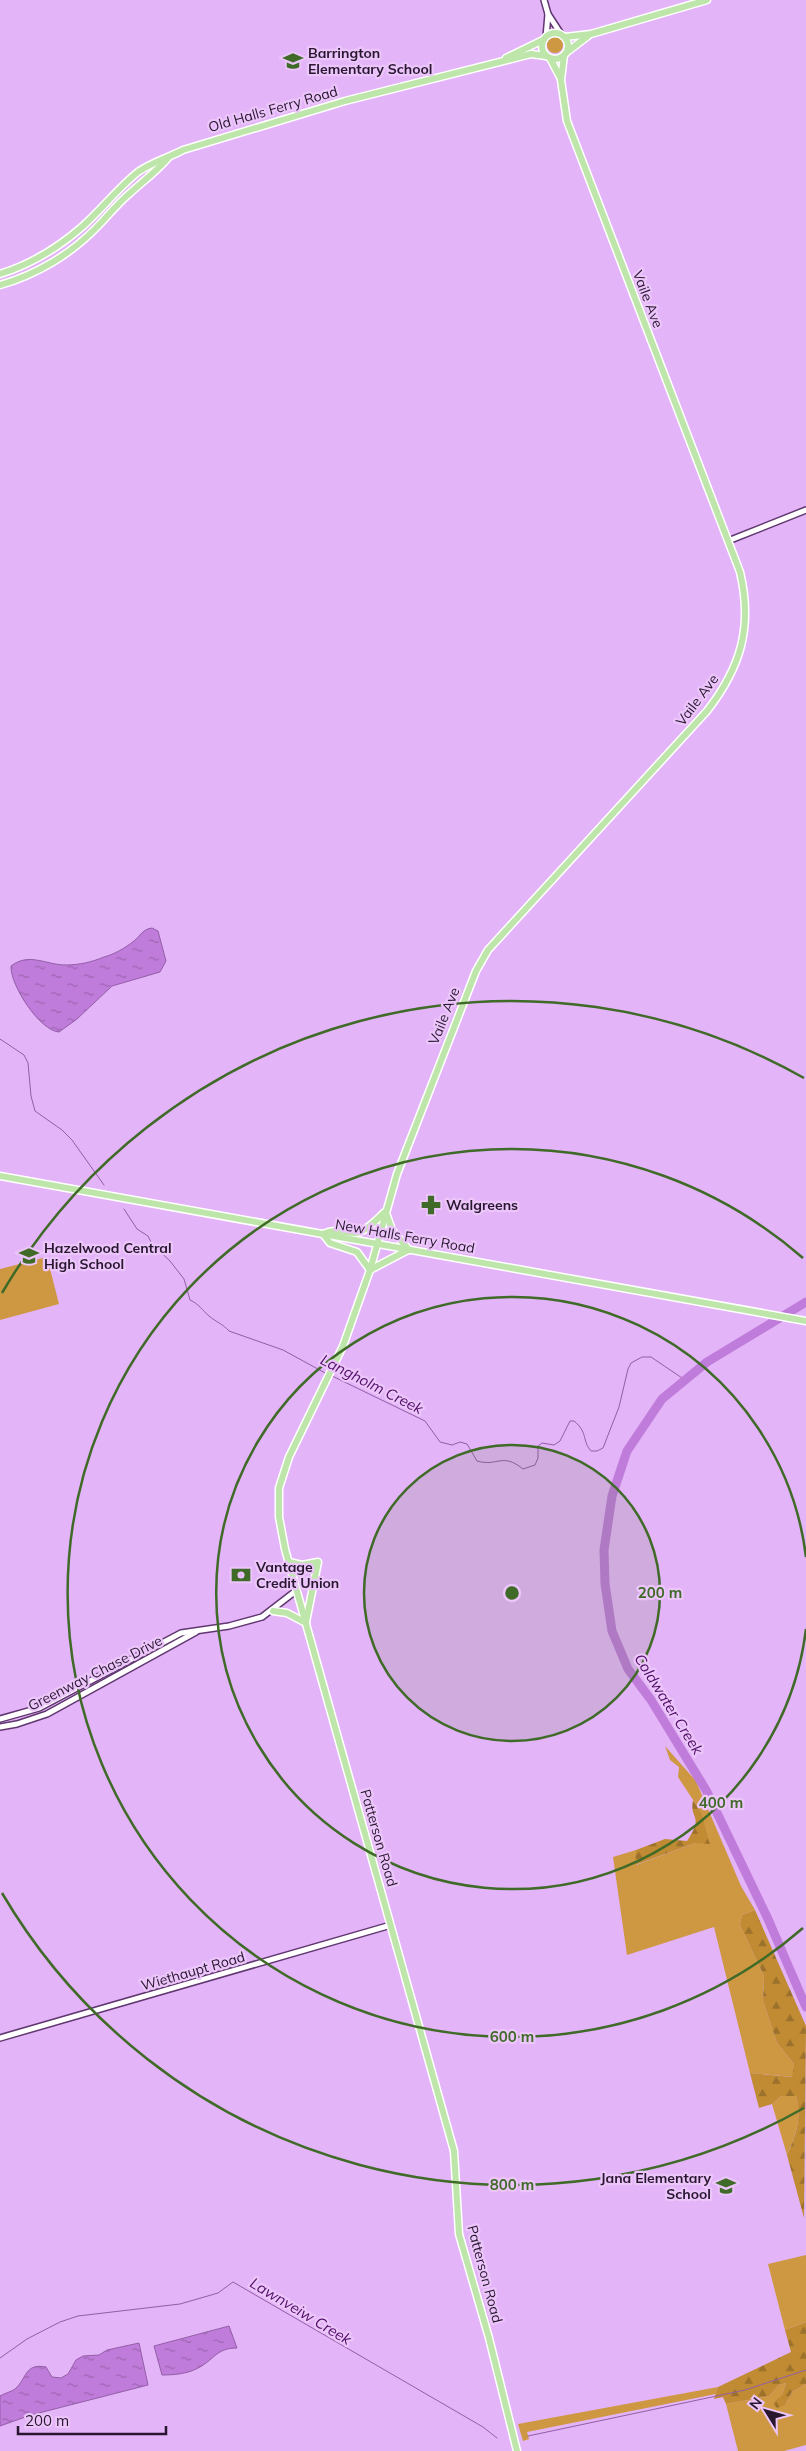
<svg xmlns="http://www.w3.org/2000/svg" width="806" height="2451" font-family="Mulish,sans-serif">
  <style>
    .green { fill: #ce9843 }
    .forest { fill: url(#forest-firs) }
    .water { fill: url(#water-ripples); stroke: #935ea7 }
    .lines { fill: none; stroke-linecap: round; stroke-linejoin: round }
    .stream { stroke: #935ea7; stroke-width: 1 }
    .river { stroke: #c07cda; stroke-width: 9 }
    .minor-casing { stroke: #603770; stroke-width: 8 }
    .major-casing { stroke: #fff; stroke-width: 9 }
    .minor { stroke: #fff; stroke-width: 5 }
    .major { stroke: #bee6aa; stroke-width: 6 }
    .ring { fill: none; stroke: #3f6a27; stroke-width: 2.5 }
    .labels { text-anchor: middle; dominant-baseline: central; stroke-width: 4.5; stroke-linejoin: round; paint-order: stroke }
    .poi-label { font-size: 14px; font-weight: bold; fill: #291730; stroke: #ecc6fb; text-anchor: start }
    .street-label { font-size: 14px; fill: #291730; stroke: #ecc6fb }
    .water-label { font-size: 15px; font-style: italic; fill: #510e66; stroke: #ecc6fb }
    .centre { fill: #3f6a27; stroke: #ecc6fb; stroke-width: 2.5 }
    .ring-label { font-size: 15px; text-anchor: middle; font-weight: bold; fill: #3f6a27; stroke: #ecc6fb; stroke-width: 4.5; stroke-linejoin: round; paint-order: stroke }
  </style>
  <defs>
    <pattern id="forest-firs" width="22" height="20" patternUnits="userSpaceOnUse" patternTransform="scale(1.25)"><rect width="22" height="20" fill="#c08b32"/><path d="M5 1l3.5 6h-7zM16 11l3.5 6h-7z" fill="#9c712b"/></pattern>
    <pattern id="water-ripples" width="26" height="14" patternUnits="userSpaceOnUse" patternTransform="scale(1.25)"><rect width="26" height="14" fill="#c07cda"/><path d="M2 4q2-2 4 0t4 0M15 11q2-2 4 0t4 0" fill="none" stroke="#9c65b1"/></pattern>
  </defs>
  <rect width="100%" height="100%" fill="#e3b4f7"/>
  <!-- green -->
  <g class="green">
    <circle cx="555" cy="45" r="8"/>
    <polygon points="47,1257 59,1304 0,1320 0,1269"/>
    <polygon points="665,1746 696,1781 741,1886 755,1910 742,1915 740,1925 764,1976 763,2001 777,2043 794,2064 793,2077 750,2073 714,1927 627,1955 613,1857 636,1850 636,1865 695,1843 701,1812 678,1777 679,1767 670,1760"/>
    <path d="M 781,2096 L 796,2096 C 802,2118 796,2134 787,2155 L 772,2104 Z"/>
    <polygon points="806,2255 806,2322 785,2330 768,2264"/>
    <polygon points="786,2383 782,2395 785,2405 792,2392 806,2384 806,2445 784,2451 738,2451 726,2404 769,2396 779,2385"/>
    <polygon points="718,2387 716,2394 527,2432 529,2439 523,2441 518,2424"/>
  </g>
  <!-- forest -->
  <g class="forest">
    <path d="M 693,1800 L 701,1812 L 710,1844 L 695,1843 L 635,1865 L 636,1850 L 665,1839 L 687,1841 C 705,1815 689,1820 693,1800 Z"/>
    <path d="M 755,1910 L 806,2026 L 804,2218 L 787,2155 C 796,2135 802,2118 796,2096 L 781,2096 L 772,2104 L 759,2108 L 750,2073 L 792,2077 L 794,2064 L 777,2043 L 763,2001 L 764,1976 L 740,1925 L 742,1915 Z"/>
    <polygon points="806,2322 806,2384 792,2392 785,2405 777,2408 773,2403 782,2395 786,2383 779,2385 769,2396 726,2404 723,2397 714,2399 718,2387 791,2352 785,2330"/>
  </g>
  <!-- water -->
  <g class="water">
    <path d="M 152,928 L 158,931 L 166,961 L 160,972 L 112,986 L 77,1019 L 59,1032 C 40,1031 10,985 11,966 C 29,952 46,965 66,965 C 79,965 92,962 104,957 C 115,954 125,948 134,941 C 141,935 143,929 152,928 Z"/>
    <path d="M 229,2326 L 237,2348 C 215,2348 214,2361 196,2369 C 186,2374 173,2375 162,2375 L 154,2346 Z"/>
    <path d="M 139,2343 L 148,2385 L 31,2415 L 0,2426 L 0,2396 C 5,2393 11,2392 15,2389 C 27,2379 24,2363 46,2367 L 52,2377 L 61,2378 L 68,2374 L 76,2360 L 83,2356 L 99,2355 L 107,2350 Z"/>
  </g>
  <g class="lines">
    <!-- stream -->
    <g class="stream">
      <polyline points="0,1039 24,1055 28,1063 31,1096 35,1111 62,1130 72,1140 104,1185"/>
      <path d="M 124,1209 L 137,1229 L 148,1236 L 152,1244 L 170,1261 L 184,1279 L 190,1300 C 199,1304 202,1310 209,1316 C 216,1322 223,1324 229,1331 L 283,1350 L 327,1374"/>
      <path d="M 330,1375 L 425,1421 L 440,1442 L 452,1445 L 460,1442 L 467,1444 L 477,1461 C 498,1467 502,1452 523,1469 L 535,1465 L 538,1458 L 538,1446 L 542,1443 L 554,1445 L 560,1441 L 570,1421 L 574,1421 C 588,1432 582,1441 591,1451 L 597,1451 L 603,1448 L 619,1407 L 628,1369 L 631,1363 L 642,1357 L 651,1357 L 685,1380"/>
      <polyline points="0,2358 27,2339 60,2322 78,2316 180,2304 218,2293 233,2282 483,2427 497,2438"/>
      <polyline points="528,2436 745,2390 806,2370"/>
    </g>
    <!-- river -->
    <polyline class="river" points="806,1302 707,1362 662,1399 627,1451 612,1496 604,1550 605,1584 612,1631 628,1669 651,1700 706,1790 768,1919 806,2007"/>
    <defs>
      <g id="minor">
        <polyline points="544,0 548,14 546,37"/>
        <polyline points="548,14 561,34"/>
        <polyline points="728,541 806,510"/>
        <polyline points="0,1719 39,1708 181,1633 229,1626 262,1617 297,1590"/>
        <polyline points="0,1727 17,1724 47,1714 196,1632"/>
        <polyline points="0,2038 391,1925"/>
      </g>
      <g id="major">
        <circle cx="555" cy="46" r="13"/>
        <polyline points="565,37 591,34 707,0"/>
        <polyline points="567,52 588,36"/>
        <polyline points="506,58 543,40"/>
        <polyline points="550,58 560,77"/>
        <path d="M 0,274 C 32,264 58,248 83,226 C 102,209 118,188 138,172 C 152,162 168,158 183,150 L 345,101 L 531,54 L 546,56"/>
        <path d="M 0,285 C 36,275 71,254 97,227 C 108,216 117,204 129,194 C 142,182 156,172 168,158"/>
        <polyline points="0,1176 806,1321"/>
        <polyline points="386,1213 392,1230 409,1250"/>
        <path d="M 323,1234 C 336,1228 342,1233 355,1233 C 366,1232 377,1219 385,1212"/>
        <polyline points="323,1234 330,1243 357,1252 370,1270"/>
        <polyline points="370,1270 408,1250"/>
        <polyline points="289,1562 302,1565 318,1562 306,1622"/>
        <polyline points="273,1611 287,1613 306,1623"/>
        <path d="M 517,2451 L 489,2338 L 459,2234 L 454,2151 L 285,1549 L 279,1517 L 279,1488 L 289,1457 L 343,1346 L 370,1270 L 397,1174 L 476,971 L 488,950 L 707,711 C 741,667 753,627 740,572 L 567,121 L 561,80 L 564,55"/>
      </g>
    </defs>
    <!-- minor casing -->
    <use href="#minor" class="minor-casing"/>
    <!-- major casing -->
    <use href="#major" class="major-casing"/>
    <!-- minor -->
    <use href="#minor" class="minor"/>
    <!-- major -->
    <use href="#major" class="major"/>
  </g>
  <!-- distance rings -->
  <circle cx="512" cy="1593" r="148" fill="#3f6a27" fill-opacity=".12"/>
  <g class="ring">
    <circle cx="512" cy="1593" r="148"/>
    <path d="M806 1629A296 296 0 1 1 806 1557"/>
    <path d="M803 1928A444 444 0 1 1 803 1258"/>
    <path d="M804 2108A592 592 0 0 1 2 1893M2 1293A592 592 0 0 1 804 1078"/>
  </g>
  <!-- icons -->
  <defs>
    <symbol id="school-bare" viewBox="-9 -9 18 18"><path d="M0-5L7-2L0 1L-7-2ZM-4 1L0 2.5L4 1V4Q0 6-4 4Z" fill="#3f6a27" stroke="#ecc6fb" stroke-width="2.5" paint-order="stroke"/></symbol>
    <symbol id="pharmacy-bare" viewBox="-9 -9 18 18"><path d="M-2-6h4v4h4v4h-4v4h-4v-4h-4v-4h4Z" fill="#3f6a27" stroke="#ecc6fb" stroke-width="2.5" paint-order="stroke"/></symbol>
    <symbol id="bank-bare" viewBox="-9 -9 18 18"><path d="M-6-4H6V4H-6ZM0-2.3a2.3 2.3 0 1 0 0 4.6a2.3 2.3 0 1 0 0-4.6Z" fill="#3f6a27" stroke="#ecc6fb" stroke-width="2.5" paint-order="stroke"/></symbol>
  </defs>
  <g fill-rule="evenodd">
    <use href="#school-bare" x="279" y="47" width="28" height="28"/>
    <use href="#pharmacy-bare" x="417" y="1191" width="28" height="28"/>
    <use href="#school-bare" x="15" y="1242" width="28" height="28"/>
    <use href="#bank-bare" x="227" y="1561" width="28" height="28"/>
    <use href="#school-bare" x="712" y="2172" width="28" height="28"/>
  </g>
  <g class="labels">
    <!-- poi labels -->
    <g class="poi-label">
      <text x="308" y="53">Barrington<tspan x="308" dy="16">Elementary School</tspan></text>
      <text x="446" y="1205">Walgreens</text>
      <text x="44" y="1248">Hazelwood Central<tspan x="44" dy="16">High School</tspan></text>
      <text x="256" y="1567">Vantage<tspan x="256" dy="16">Credit Union</tspan></text>
      <text x="711" y="2178" text-anchor="end">Jana Elementary<tspan x="711" dy="16">School</tspan></text>
    </g>
    <!-- street labels -->
    <g class="street-label">
      <text transform="translate(273 109) rotate(-16)">Old Halls Ferry Road</text>
      <text transform="translate(648 299) rotate(69)">Vaile Ave</text>
      <text transform="translate(697 700) rotate(-53)">Vaile Ave</text>
      <text transform="translate(444 1016) rotate(-68)">Vaile Ave</text>
      <text transform="translate(405 1236) rotate(10)">New Halls Ferry Road</text>
      <text transform="translate(95 1673) rotate(-27)">Greenway Chase Drive</text>
      <text transform="translate(379 1838) rotate(74)">Patterson Road</text>
      <text transform="translate(193 1971) rotate(-16)">Wiethaupt Road</text>
      <text transform="translate(485 2274) rotate(75)">Patterson Road</text>
    </g>
    <!-- water labels -->
    <g class="water-label">
      <text transform="translate(372 1384) rotate(27)">Langholm Creek</text>
      <text transform="translate(669 1704) rotate(58)">Coldwater Creek</text>
      <text transform="translate(301 2311) rotate(31)">Lawnveiw Creek</text>
    </g>
  </g>
  <circle cx="512" cy="1593" r="8" class="centre"/>
  <g class="ring-label">
    <text x="660" y="1598">200 m</text>
    <text x="721" y="1808">400 m</text>
    <text x="512" y="2042">600 m</text>
    <text x="512" y="2190">800 m</text>
  </g>
  <!-- north arrow -->
  <g transform="translate(766 2411) rotate(307)" stroke="#ecc6fb" stroke-width="4" paint-order="stroke">
  <path d="M0-4L9 19L0 12L-9 19Z" fill="#291730"/>
  <text y="-8" font-size="14" font-weight="bold" text-anchor="middle" fill="#291730">N</text>
  </g>
  <!-- scale -->
  <path d="M18 2426v8h148v-8" fill="none" stroke="#291730" stroke-width="2.5"/>
  <text x="25" y="2426" font-size="15" fill="#291730" stroke="#ecc6fb" stroke-width="4" paint-order="stroke">200 m</text>
</svg>
